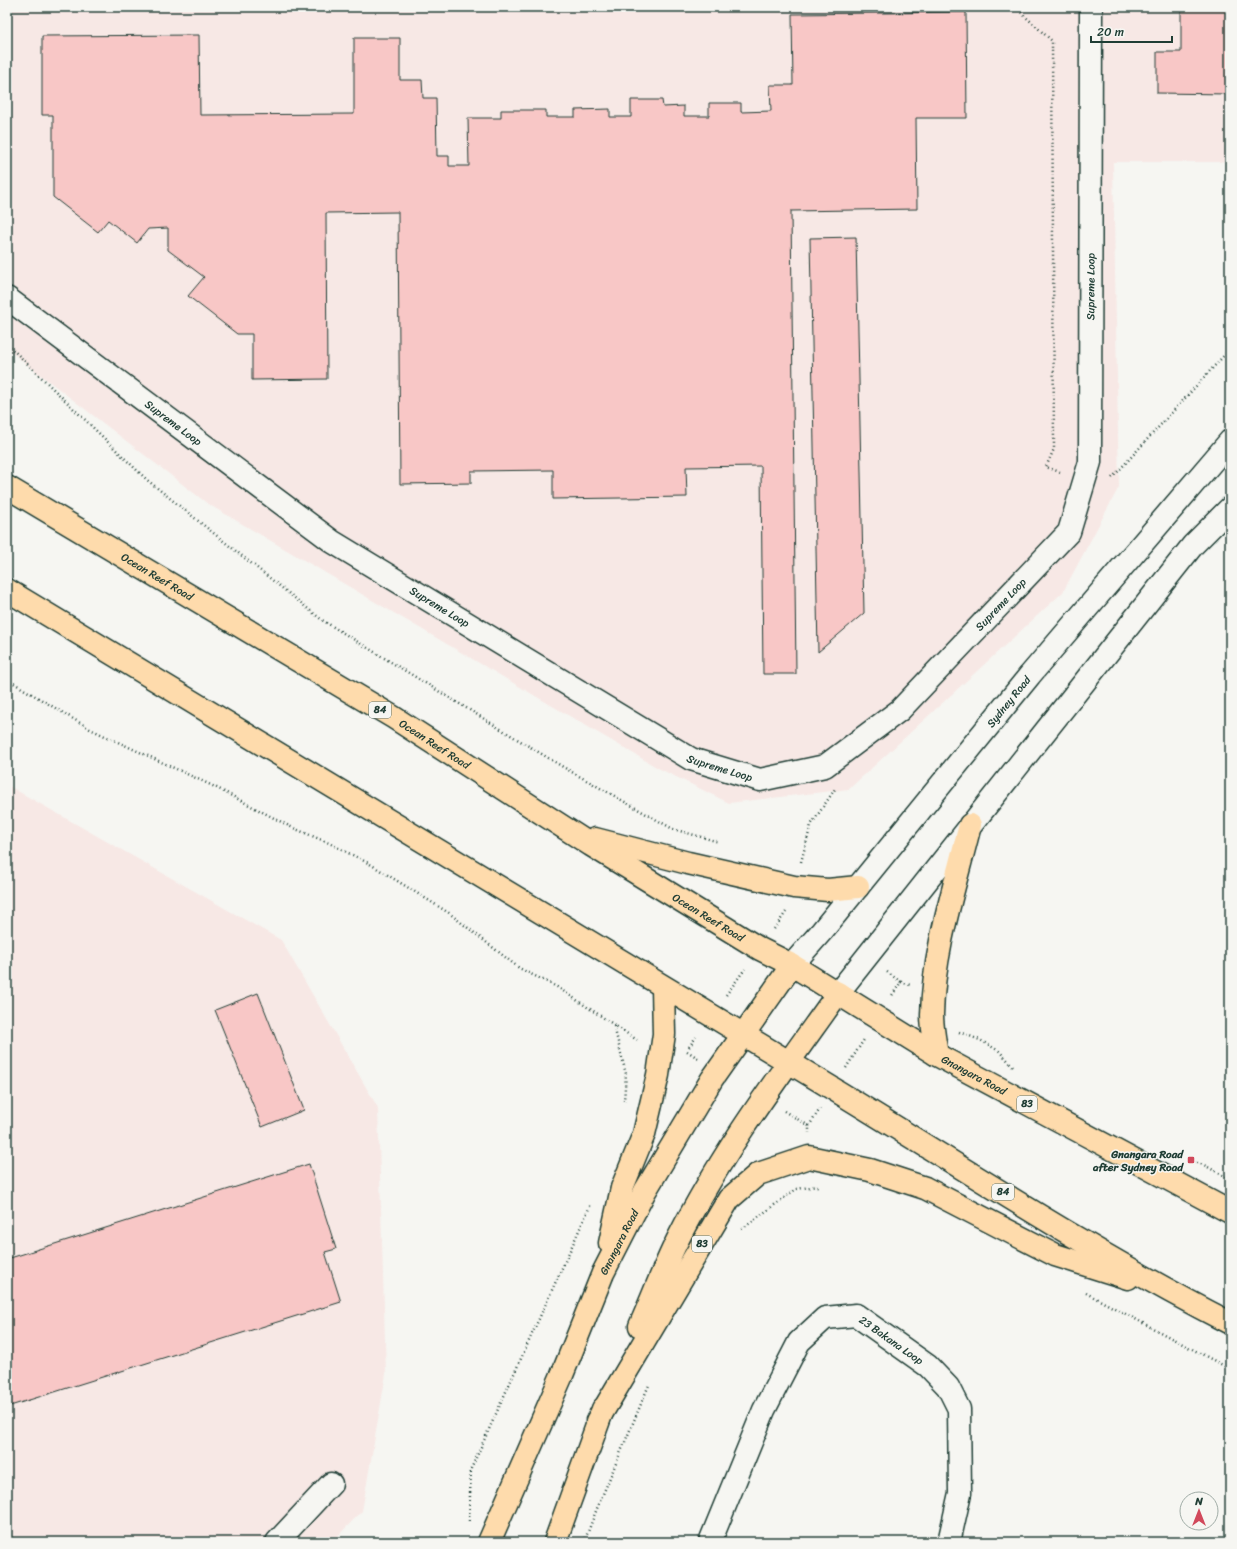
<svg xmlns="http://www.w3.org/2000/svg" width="1237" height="1549" font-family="Sriracha,sans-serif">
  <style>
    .built { fill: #f7e8e5 }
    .building { fill: #f8c7c6; stroke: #1f3d34 }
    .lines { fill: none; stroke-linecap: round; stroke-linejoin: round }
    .street-casing { stroke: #1f3d34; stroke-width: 25 }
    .secondary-casing { stroke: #1f3d34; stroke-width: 25 }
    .primary-casing { stroke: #1f3d34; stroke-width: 25 }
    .path { stroke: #1f3d34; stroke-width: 2.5; stroke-dasharray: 1 3; stroke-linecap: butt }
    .street { stroke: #f6f6f2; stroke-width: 22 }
    .secondary { stroke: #f6f6f2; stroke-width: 22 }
    .primary { stroke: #fedbac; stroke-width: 22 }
    .poi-dot { fill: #d1495b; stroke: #f6f6f2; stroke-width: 1.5 }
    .labels { text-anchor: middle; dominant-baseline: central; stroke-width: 3; stroke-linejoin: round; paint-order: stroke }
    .shield { fill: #f6f6f2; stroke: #60746d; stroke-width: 1 }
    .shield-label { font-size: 10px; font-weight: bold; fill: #1f3d34 }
    .street-label { font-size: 11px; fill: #1f3d34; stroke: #f6f6f2 }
    .poi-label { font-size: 11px; font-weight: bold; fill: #1f3d34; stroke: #f6f6f2; text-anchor: end }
  </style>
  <rect width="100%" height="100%" fill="#f6f6f2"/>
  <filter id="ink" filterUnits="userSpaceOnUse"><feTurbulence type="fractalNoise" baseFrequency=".025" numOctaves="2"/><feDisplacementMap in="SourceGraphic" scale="8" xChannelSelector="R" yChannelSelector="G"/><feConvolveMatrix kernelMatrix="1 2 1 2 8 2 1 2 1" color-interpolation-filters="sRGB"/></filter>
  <g filter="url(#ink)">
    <!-- built -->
    <g class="built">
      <polygon points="7,7 1230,7 1230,162 1113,162 1119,487 1063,592 849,789 729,803 658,768 208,504 7,349"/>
      <polygon points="7,785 281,940 378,1108 386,1374 362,1511 332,1542 7,1542"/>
    </g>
    <!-- building -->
    <g class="building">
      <polygon points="1181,7 1230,7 1229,94 1157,93 1157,52 1181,52"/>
      <polygon points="966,12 967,118 916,118 917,209 791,211 796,674 763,674 761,466 686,467 687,497 553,499 553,470 471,471 471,483 400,484 398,212 326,213 327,379 252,380 252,334 237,334 188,296 204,277 168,250 168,228 148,229 137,243 108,220 98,232 53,197 53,115 42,115 42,36 199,35 200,115 354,114 354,38 400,38 400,80 422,80 423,98 436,98 437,156 449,156 449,166 469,166 468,118 501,118 501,110 546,110 546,117 575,117 575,110 610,109 610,117 631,117 631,100 662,100 663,107 684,106 684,116 709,116 709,103 741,103 741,112 771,111 770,85 793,85 792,14"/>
      <polygon points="856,237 864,613 818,652 810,238"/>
      <polygon points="258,993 304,1110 262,1127 215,1010"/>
      <polygon points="309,1164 336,1249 325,1252 341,1302 7,1407 7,1259"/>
    </g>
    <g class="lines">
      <defs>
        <g id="street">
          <path id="s1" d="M 7,298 L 333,542 L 691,759 L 760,780 L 825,766 L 900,710 L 1069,532 L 1090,462 L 1091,7"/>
          <polyline points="277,1542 331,1484"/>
          <path id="s2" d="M 710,1542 L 764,1410 L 799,1342 L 825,1318 L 856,1315 L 928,1366 L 948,1387 L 959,1409 L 960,1493 L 949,1542"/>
        </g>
        <g id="secondary">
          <path id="s3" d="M 792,965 L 822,931 L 1030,675 L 1230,441"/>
          <polyline points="838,993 1193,545 1230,508"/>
        </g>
        <g id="primary">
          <path id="s4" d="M 7,487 L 393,717 L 591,845 L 760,949 L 792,965 L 937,1055 L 1230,1212"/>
          <path d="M 7,590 C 268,749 529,908 792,1064 C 938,1151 1079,1246 1230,1323"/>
          <polyline points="595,839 688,863 794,887 828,890 858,887"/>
          <path d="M 937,1055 C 935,1042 932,1028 932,1015 C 933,952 955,886 970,825"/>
          <polyline points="610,1243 622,1188 644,1134 658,1075 664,1034 663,987"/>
          <path d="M 640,1326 C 653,1297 664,1266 679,1237 C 723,1150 782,1072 838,993"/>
          <polyline points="597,1421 729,1199 758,1174 809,1157 870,1170 925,1188 1055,1255 1128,1278"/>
          <path id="s5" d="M 489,1542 L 562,1375 L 603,1273 L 645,1191 L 712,1079 L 792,965"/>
          <polyline points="555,1542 603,1409"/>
        </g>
      </defs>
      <!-- street casing -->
      <use href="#street" class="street-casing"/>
      <!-- secondary casing -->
      <use href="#secondary" class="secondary-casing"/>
      <!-- primary casing -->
      <use href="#primary" class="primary-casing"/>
      <!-- path -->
      <g class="path">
        <polyline points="1015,7 1052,41 1054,449 1046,467 1060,472"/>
        <polyline points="7,344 146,479 322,620 563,767 673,829 719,842"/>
        <polyline points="1112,478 1230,349"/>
        <polyline points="7,679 90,729 215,787 291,827 329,843 370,864 449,913 519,968 557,987 637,1040"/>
        <polyline points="801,862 811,825 835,789"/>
        <polyline points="774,929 786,912"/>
        <polyline points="887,972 901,982 891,997"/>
        <polyline points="901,982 910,985"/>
        <polyline points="726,995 745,969"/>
        <polyline points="614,1026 626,1074 624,1101"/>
        <polyline points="959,1032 980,1040 999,1051 1013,1066"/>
        <polyline points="689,1047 696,1037"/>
        <polyline points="687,1051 698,1058"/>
        <polyline points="846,1068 865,1038"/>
        <polyline points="784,1111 809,1126 809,1133"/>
        <polyline points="809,1126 820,1109"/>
        <polyline points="1193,1162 1204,1165 1230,1179"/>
        <polyline points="742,1229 796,1189 818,1186"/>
        <polyline points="1086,1293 1230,1369"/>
        <polyline points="469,1521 471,1469 591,1204"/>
        <polyline points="584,1542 598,1506 649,1385"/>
      </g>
      <!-- street -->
      <use href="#street" class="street"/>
      <!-- secondary -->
      <use href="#secondary" class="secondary"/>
      <!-- primary -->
      <use href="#primary" class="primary"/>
    </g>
  </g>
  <!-- markers -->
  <rect class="poi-dot" x="1187" y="1156" width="8" height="8" rx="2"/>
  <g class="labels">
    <!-- shield labels -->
    <g class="shield">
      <rect x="369" y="702" width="22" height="16" rx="3"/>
      <rect x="1017" y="1096" width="20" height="16" rx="3"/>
      <rect x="992" y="1184" width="22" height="16" rx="3"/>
      <rect x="692" y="1236" width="20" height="16" rx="3"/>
    </g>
    <g class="shield-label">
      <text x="380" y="710">84</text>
      <text x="1027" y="1104">83</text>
      <text x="1003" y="1192">84</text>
      <text x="702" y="1244">83</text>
    </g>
    <!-- street labels -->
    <g class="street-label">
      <text stroke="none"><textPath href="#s1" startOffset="1552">Supreme Loop</textPath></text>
      <text stroke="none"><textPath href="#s1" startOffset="208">Supreme Loop</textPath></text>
      <text stroke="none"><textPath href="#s4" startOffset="175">Ocean Reef Road</textPath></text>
      <text stroke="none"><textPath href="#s1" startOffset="1204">Supreme Loop</textPath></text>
      <text stroke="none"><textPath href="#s1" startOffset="532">Supreme Loop</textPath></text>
      <text stroke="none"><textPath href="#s3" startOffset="341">Sydney Road</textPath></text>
      <text stroke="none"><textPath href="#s4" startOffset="499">Ocean Reef Road</textPath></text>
      <text stroke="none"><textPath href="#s1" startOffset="856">Supreme Loop</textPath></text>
      <text stroke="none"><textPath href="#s4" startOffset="823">Ocean Reef Road</textPath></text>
      <text stroke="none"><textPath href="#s4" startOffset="1132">Gnangara Road</textPath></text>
      <text stroke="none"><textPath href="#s5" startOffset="327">Gnangara Road</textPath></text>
      <text stroke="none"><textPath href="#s2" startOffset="329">23 Bakana Loop</textPath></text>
    </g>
    <!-- poi labels -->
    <g class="poi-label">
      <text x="1183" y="1154">Gnangara Road<tspan x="1183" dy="13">after Sydney Road</tspan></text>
    </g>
  </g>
  <!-- margin -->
  <rect width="1237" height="1549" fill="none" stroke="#f6f6f2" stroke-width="24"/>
  <rect x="12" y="12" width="1213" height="1525" fill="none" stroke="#1f3d34" stroke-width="1.5" filter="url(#ink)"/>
  <!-- north arrow -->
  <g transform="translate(1199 1511)"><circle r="19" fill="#f6f6f2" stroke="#a0aca6"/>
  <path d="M0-3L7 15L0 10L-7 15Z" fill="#d1495b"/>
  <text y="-6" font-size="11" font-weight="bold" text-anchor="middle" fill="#1f3d34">N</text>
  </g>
  <!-- scale -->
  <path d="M1091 36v6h81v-6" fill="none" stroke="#1f3d34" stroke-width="2"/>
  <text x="1097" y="36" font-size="12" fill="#1f3d34" stroke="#f6f6f2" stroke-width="3" paint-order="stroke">20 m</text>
</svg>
